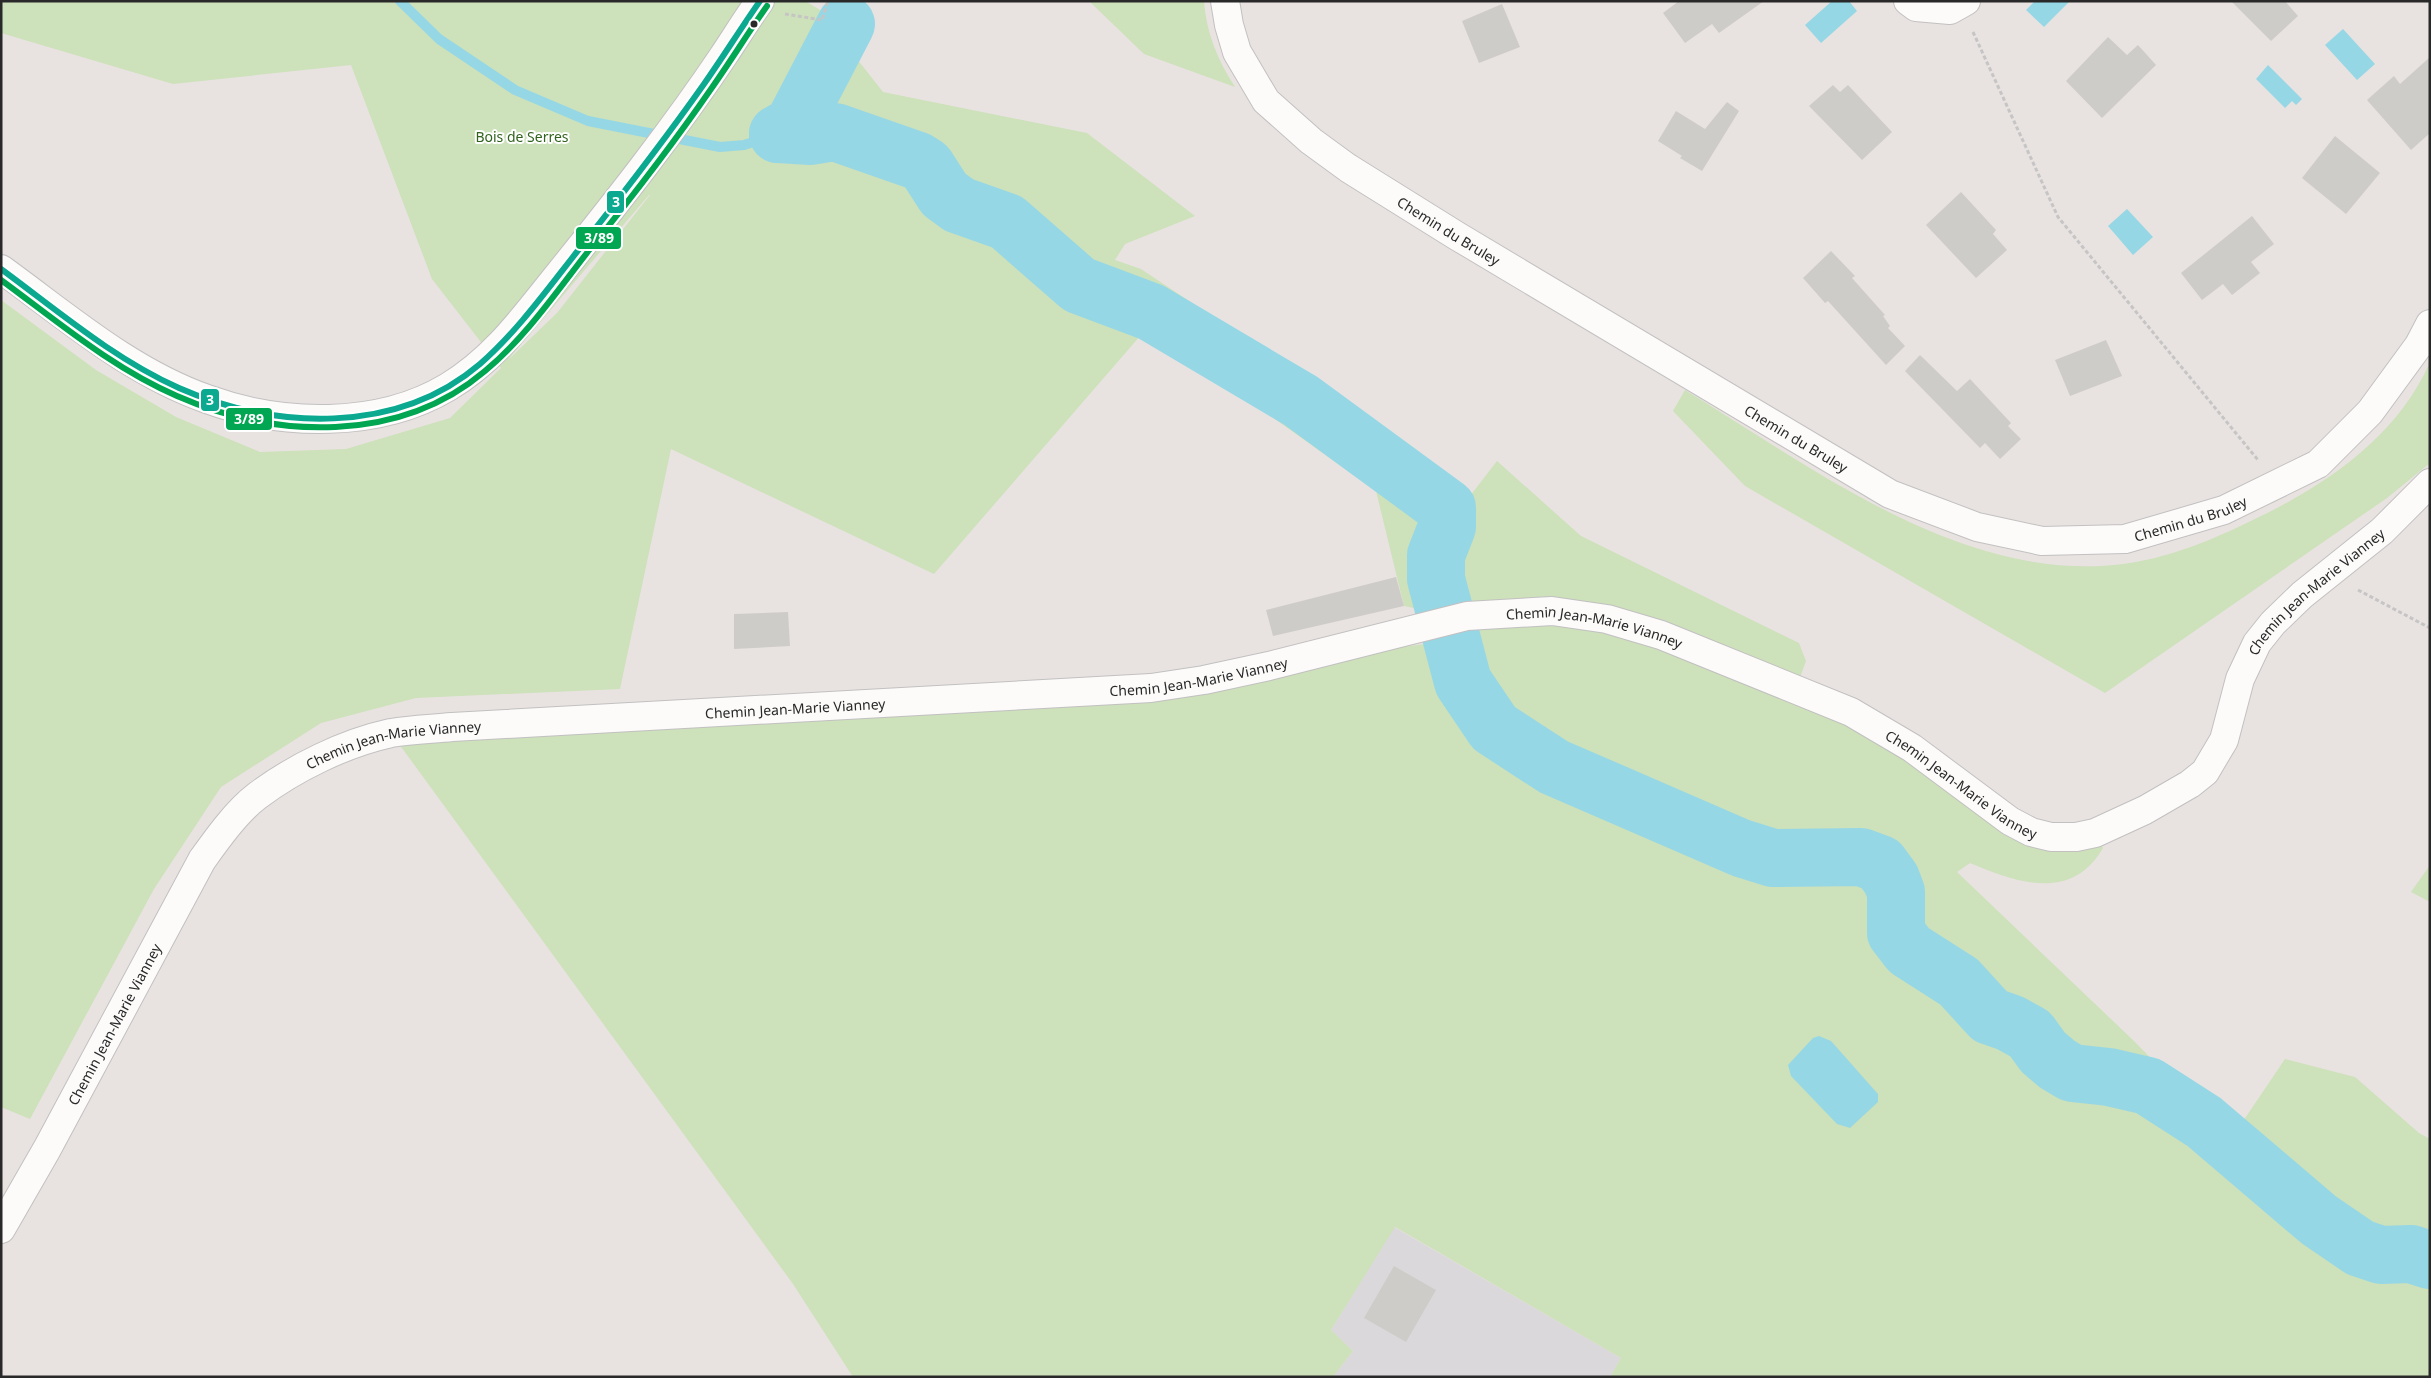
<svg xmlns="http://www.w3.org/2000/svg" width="2431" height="1378" font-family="'Noto Sans',sans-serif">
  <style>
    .industrial { fill: #dbd8db }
    .green { fill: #cde1ba; fill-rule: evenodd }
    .water { fill: #96d7e6 }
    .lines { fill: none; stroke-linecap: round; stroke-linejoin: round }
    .stream { stroke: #96d7e6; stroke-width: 10 }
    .river { stroke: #96d7e6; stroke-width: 58 }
    .building { fill: #ceccc9 }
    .minor-casing { stroke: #c2c0c1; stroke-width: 30 }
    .tertiary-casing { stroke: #c2c0c1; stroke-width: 30 }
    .secondary-casing { stroke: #c2c0c1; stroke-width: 30 }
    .path { stroke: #c6c5c5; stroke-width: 3; stroke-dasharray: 4 2.5; stroke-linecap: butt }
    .minor { stroke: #fcfbfa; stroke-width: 28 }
    .tertiary { stroke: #fcfbfa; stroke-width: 28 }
    .secondary { stroke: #fcfbfa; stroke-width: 28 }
    .bus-1-casing { stroke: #fff; stroke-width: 10 }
    .bus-2-casing { stroke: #fff; stroke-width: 10 }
    .bus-1 { stroke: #0ba990; stroke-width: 6 }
    .bus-2 { stroke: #00a651; stroke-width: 6 }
    .bus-dot { fill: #292929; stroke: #fff; stroke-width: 2 }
    .labels { text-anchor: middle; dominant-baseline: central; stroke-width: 4; stroke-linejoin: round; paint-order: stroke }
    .park-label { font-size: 14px; fill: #31631d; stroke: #fff }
    .street-label { font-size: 14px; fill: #292929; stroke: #fff }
    .line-badge { stroke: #fff; stroke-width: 2 }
    .badge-label { font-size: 14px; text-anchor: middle; font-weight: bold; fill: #fff }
  </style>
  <rect width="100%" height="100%" fill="#e8e3e0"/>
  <!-- industrial -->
  <polygon class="industrial" points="1394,1227 1621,1358 1610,1377 1333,1377 1353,1351 1331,1330"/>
  <!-- green -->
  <g class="green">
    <path d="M 1,1 L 805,1 L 859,33 L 850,50 L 883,92 L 1087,133 L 1195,216 L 1125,244 L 1115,260 L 1141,269 L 1216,319 L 1426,474 L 1439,497 L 1451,505 L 1453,518 L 1497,461 L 1581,536 L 1799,643 L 1806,661 L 1796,688 L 2010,821 L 2095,833 L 2103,848 C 2072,902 2017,883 1970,863 L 1957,872 L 2135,1042 L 2172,1080 L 2204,1122 L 2229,1142 L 2285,1059 L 2355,1077 L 2419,1133 L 2430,1139 L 2430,1377 L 1610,1377 L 1621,1358 L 1395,1227 L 1331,1330 L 1353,1351 L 1333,1377 L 853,1377 L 793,1284 L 391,733 L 1269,666 L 1446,641 L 1444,614 L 1404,606 L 1376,491 L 1147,328 L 934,574 L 671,449 L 620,689 L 416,698 L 321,723 L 221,787 L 154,889 L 30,1119 L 1,1107 L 1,300 L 96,370 L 176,417 L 260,452 L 346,449 L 450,418 L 501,368 L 432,279 L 351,65 L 173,84 L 1,33 ZM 650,195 L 557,313 L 507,361 L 649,195 Z"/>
    <path d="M 1089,1 L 1204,1 C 1206,32 1218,61 1235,87 L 1144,54 Z"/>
    <path d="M 2430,362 L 2430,463 L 2387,498 L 2105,693 L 1745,486 L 1673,411 L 1685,390 C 1813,468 1964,584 2123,564 C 2177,557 2228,533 2277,508 C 2341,474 2400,430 2430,362 Z"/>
    <polygon points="2430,865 2430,902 2411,892"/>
  </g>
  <!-- water -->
  <g class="water">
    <polygon points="1832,1 1849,1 1857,11 1821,43 1805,25"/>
    <polygon points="2035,1 2070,1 2044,27 2026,10"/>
    <polygon points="2343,29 2375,64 2357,80 2325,45"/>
    <polygon points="2268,65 2302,99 2296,105 2292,101 2285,108 2256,79"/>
    <polygon points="2127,209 2153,237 2133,255 2108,226"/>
    <path d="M 1495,705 C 1513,710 1516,739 1508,754 C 1488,755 1472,735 1466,718 L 1468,714 Z"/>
    <polygon points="1819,1036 1831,1041 1878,1094 1878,1102 1850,1128 1837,1124 1791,1076 1788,1065 1813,1038"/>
  </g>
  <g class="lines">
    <!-- stream -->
    <polyline class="stream" points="400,1 439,39 515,90 588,121 720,147 744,145 778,134"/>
    <!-- river -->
    <g class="river">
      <polyline points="778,134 811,136 835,132 918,161 926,166 944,194 959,205 1007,222 1079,285 1151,312 1301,401 1447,508 1447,527 1436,555 1436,579 1463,682 1494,728 1554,767 1741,848 1773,858 1861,857 1880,864 1891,879 1896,892 1896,933 1909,950 1959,982 1990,1016 2010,1023 2030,1034 2043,1052 2057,1064 2072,1073 2109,1077 2148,1086 2204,1122 2319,1220 2360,1248 2381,1255 2411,1254 2430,1260"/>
      <polyline points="778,134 793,125 796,120 846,24"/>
    </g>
  </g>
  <!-- building -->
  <g class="building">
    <polygon points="1679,1 1764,1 1719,33 1712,24 1685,43 1663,13"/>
    <polygon points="2231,1 2285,1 2298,16 2271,41"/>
    <polygon points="1502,4 1520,47 1479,63 1462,21"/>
    <polygon points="2108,37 2127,55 2138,45 2156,65 2102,118 2066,81"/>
    <polygon points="2430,57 2430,133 2411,150 2367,100 2394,76 2400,84"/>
    <polygon points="1833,85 1840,92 1848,85 1892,132 1862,160 1809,106"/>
    <polygon points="1727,102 1739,111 1702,171 1680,158 1682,156 1658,141 1676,111 1705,129"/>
    <polygon points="2335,136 2380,173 2346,214 2302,178"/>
    <polygon points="1961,192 1996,230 1993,234 2007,250 1976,278 1926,225"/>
    <polygon points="2252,216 2274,244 2251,262 2260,273 2232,295 2223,284 2202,300 2181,273"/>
    <polygon points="1831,251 1855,276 1852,278 1885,315 1883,316 1890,326 1888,328 1905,346 1886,365 1828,301 1825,303 1803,278"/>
    <polygon points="2106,340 2122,376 2070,396 2055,360"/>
    <polygon points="1920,355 1957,391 1970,379 2011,423 2008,426 2021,439 2000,459 1985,443 1980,448 1905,371"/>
    <polygon points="1396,577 1404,606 1273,636 1266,610"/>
    <polygon points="788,612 790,646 734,649 734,614"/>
    <polygon points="1394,1266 1436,1290 1406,1342 1364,1318"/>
  </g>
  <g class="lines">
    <defs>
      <g id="minor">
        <path id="s1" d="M 1225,1 L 1229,25 L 1237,52 L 1266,101 L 1311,141 L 1348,168 L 1457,236 L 1890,494 L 1977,527 L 2042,541 L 2125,539 L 2224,510 L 2318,464 L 2370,412 L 2419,345 L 2430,324"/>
        <polyline points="1908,1 1916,7 1950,10 1966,1"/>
      </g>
      <g id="tertiary">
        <path id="s2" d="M 1,1229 L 47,1149 L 202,860 C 217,839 237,811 257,796 C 294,768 345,743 391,733 C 411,730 432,729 452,727 L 1151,688 L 1204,680 L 1269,666 L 1467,616 L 1552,611 L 1607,619 L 1661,635 L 1851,712 L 1912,748 L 2010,821 L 2031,832 L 2051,837 L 2076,837 L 2095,833 L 2145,810 L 2190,784 L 2205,772 L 2224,740 L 2240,679 L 2257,643 L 2273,623 L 2302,595 L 2382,531 L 2430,483"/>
      </g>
      <path id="secondary" d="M 1,269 C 66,316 130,372 207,399 C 281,426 378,429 448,387 C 495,359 525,316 559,274 C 616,203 673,131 724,55 C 736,37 747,19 760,1"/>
    </defs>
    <!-- minor casing -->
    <use href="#minor" class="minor-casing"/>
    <!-- tertiary casing -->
    <use href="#tertiary" class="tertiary-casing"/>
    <!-- secondary casing -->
    <use href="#secondary" class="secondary-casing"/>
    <!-- path -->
    <g class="path">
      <polyline points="785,14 822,20 828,1"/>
      <polyline points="1973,32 2058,217 2258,460"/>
      <polyline points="2358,590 2430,628"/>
    </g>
    <!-- minor -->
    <use href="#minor" class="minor"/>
    <!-- tertiary -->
    <use href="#tertiary" class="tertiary"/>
    <!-- secondary -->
    <use href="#secondary" class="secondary"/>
    <defs>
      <path id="bus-1" d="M 1,269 C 58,311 114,359 179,388 C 274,430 397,435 480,364 C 520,329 551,284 584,243 C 625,191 666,138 704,84 C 723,57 741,28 760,1"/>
      <path id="bus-2" d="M 1,280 C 57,321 112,368 177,396 C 275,439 399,444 485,371 C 526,337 557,291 590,249 C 632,197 673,144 711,89 C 730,62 748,33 767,6"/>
    </defs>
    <!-- bus-1 casing -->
    <use href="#bus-1" class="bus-1-casing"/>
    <!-- bus-2 casing -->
    <use href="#bus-2" class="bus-2-casing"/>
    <!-- bus-1 -->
    <use href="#bus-1" class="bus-1"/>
    <!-- bus-2 -->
    <use href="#bus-2" class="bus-2"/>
  </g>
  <!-- markers -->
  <circle class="bus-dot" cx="754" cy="24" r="4.5"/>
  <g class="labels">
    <!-- park labels -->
    <g class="park-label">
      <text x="522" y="136">Bois de Serres</text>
    </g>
    <!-- street labels -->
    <g class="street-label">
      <text stroke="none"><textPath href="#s1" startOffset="334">Chemin du Bruley</textPath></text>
      <text stroke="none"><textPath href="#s1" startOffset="739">Chemin du Bruley</textPath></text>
      <text stroke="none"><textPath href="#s1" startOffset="1159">Chemin du Bruley</textPath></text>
      <text stroke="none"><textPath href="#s2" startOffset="2768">Chemin Jean-Marie Vianney</textPath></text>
      <text stroke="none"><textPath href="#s2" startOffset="1869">Chemin Jean-Marie Vianney</textPath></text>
      <text stroke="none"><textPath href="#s2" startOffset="1464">Chemin Jean-Marie Vianney</textPath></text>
      <text stroke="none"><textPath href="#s2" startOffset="1059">Chemin Jean-Marie Vianney</textPath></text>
      <text stroke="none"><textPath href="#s2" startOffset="654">Chemin Jean-Marie Vianney</textPath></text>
      <text stroke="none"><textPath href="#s2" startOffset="2274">Chemin Jean-Marie Vianney</textPath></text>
      <text stroke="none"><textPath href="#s2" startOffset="234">Chemin Jean-Marie Vianney</textPath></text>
    </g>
  </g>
  <g class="line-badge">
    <rect x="606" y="190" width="19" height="24" rx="5" fill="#0ba990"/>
    <rect x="575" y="226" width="47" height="24" rx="5" fill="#00a651"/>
    <rect x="200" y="388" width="20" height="24" rx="5" fill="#0ba990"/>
    <rect x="225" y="407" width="48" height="24" rx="5" fill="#00a651"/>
  </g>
  <g class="badge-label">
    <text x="616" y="207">3</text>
    <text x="599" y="243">3/89</text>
    <text x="210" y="405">3</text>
    <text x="249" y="424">3/89</text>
  </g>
  <!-- border -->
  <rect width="2431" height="1378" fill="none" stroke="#292929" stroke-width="5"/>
</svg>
